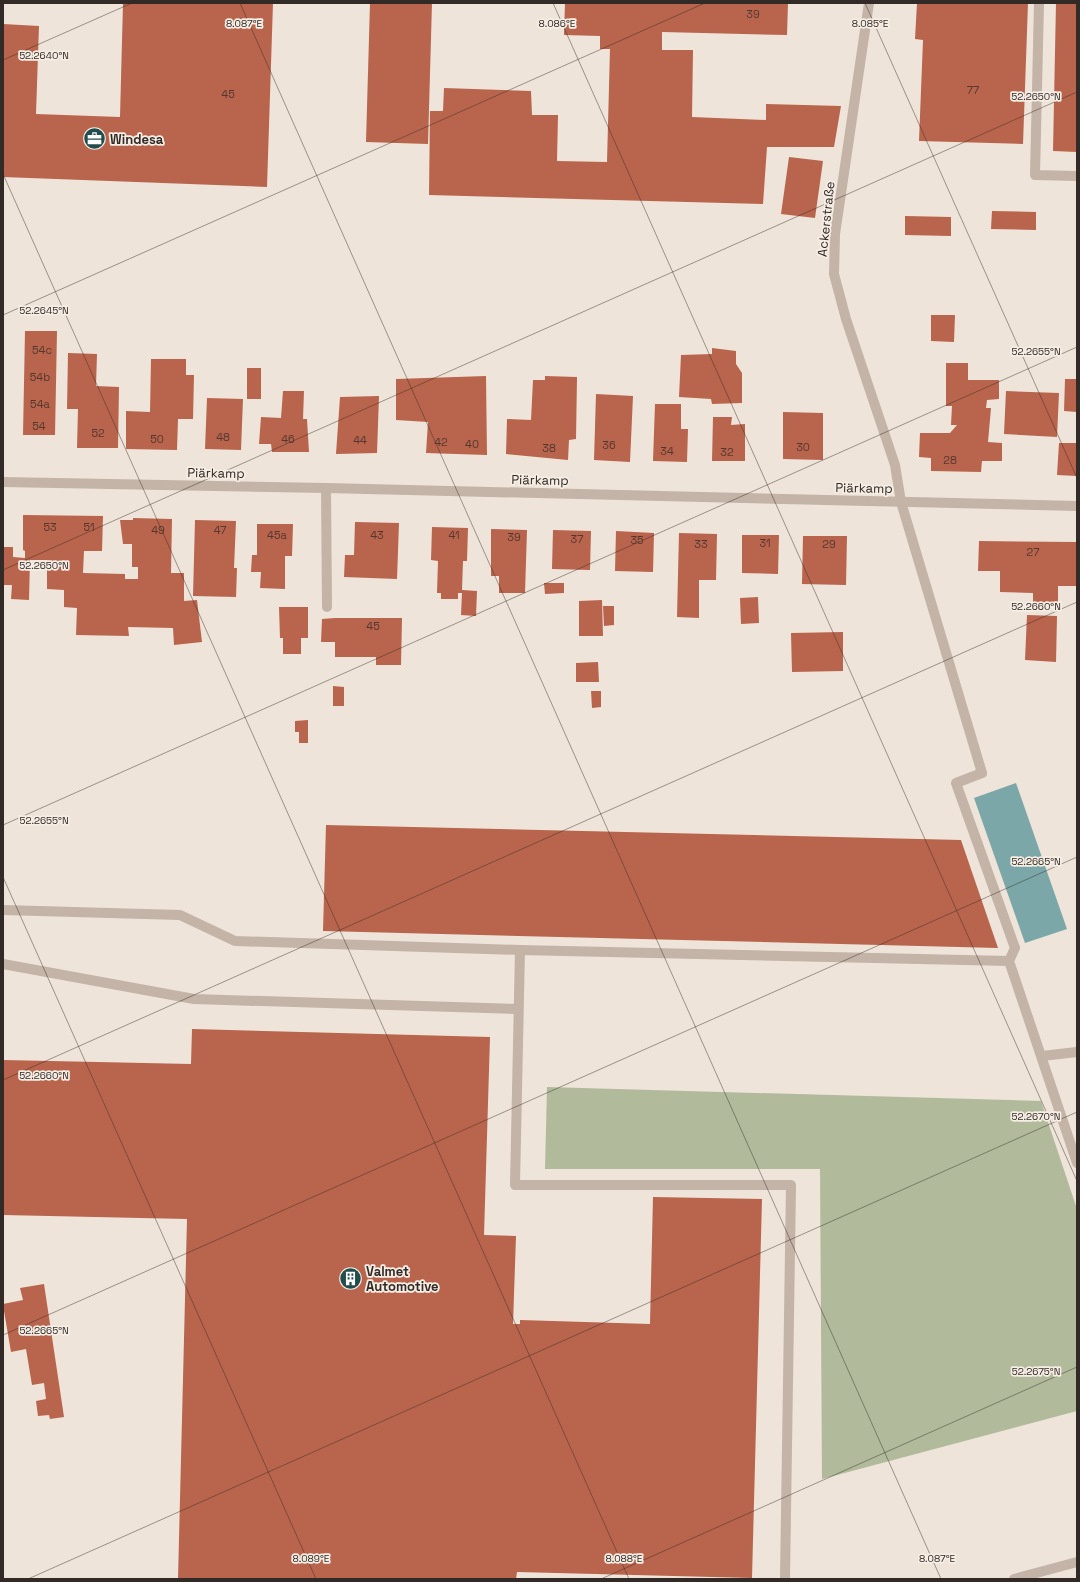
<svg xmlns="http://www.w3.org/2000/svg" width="1080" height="1582" font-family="'Space Grotesk',sans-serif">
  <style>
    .green { fill: #b1bb9b }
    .water { fill: #7ba7a8 }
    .building { fill: #b9644c }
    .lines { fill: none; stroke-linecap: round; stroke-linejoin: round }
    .lane { stroke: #c4b3a7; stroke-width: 10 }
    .street { stroke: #c4b3a7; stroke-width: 10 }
    .ticks { fill: none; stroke: #322a26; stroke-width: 1; stroke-opacity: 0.45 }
    .labels { text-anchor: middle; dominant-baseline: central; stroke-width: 3.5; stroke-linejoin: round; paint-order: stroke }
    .number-label { font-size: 11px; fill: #543830 }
    .poi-label { font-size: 13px; font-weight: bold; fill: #322a26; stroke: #f6eee5; text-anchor: start }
    .street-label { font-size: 13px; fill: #322a26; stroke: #f6eee5 }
    .ticks-label { font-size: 10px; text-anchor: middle; fill: #322a26; stroke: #f6eee5; stroke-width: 3.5; stroke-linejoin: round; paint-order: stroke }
  </style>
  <rect width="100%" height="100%" fill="#eee4d9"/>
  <!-- green -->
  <polygon class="green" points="547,1087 1041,1101 1077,1209 1077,1411 822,1479 820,1169 545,1169"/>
  <!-- water -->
  <polygon class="water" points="1016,783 1067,929 1025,943 974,798"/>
  <!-- building -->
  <g class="building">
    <polygon points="123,3 273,3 267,187 3,177 3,24 39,26 36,114 120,117"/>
    <polygon points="370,3 432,3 428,144 366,142"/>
    <polygon points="565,3 788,3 787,35 662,32 662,50 693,50 692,117 766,120 766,104 841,106 834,147 767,147 763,204 429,195 430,111 443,111 444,88 531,91 532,115 558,115 557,161 607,162 610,49 600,49 600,36 564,35"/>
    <polygon points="917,3 1028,3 1023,144 919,141 923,40 915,39"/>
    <polygon points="1056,3 1077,3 1077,152 1053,151"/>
    <polygon points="789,157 823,161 815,218 781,214"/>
    <polygon points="992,211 1036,212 1036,230 991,229"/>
    <polygon points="905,216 951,217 951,236 905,235"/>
    <polygon points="931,315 955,315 954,342 931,341"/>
    <polygon points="25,331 57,331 55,435 23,435"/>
    <polygon points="712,348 736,351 736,364 742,373 742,403 712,404 711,399 679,397 681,355 712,354"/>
    <polygon points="68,353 97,354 96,386 119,387 118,448 77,448 78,409 67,409"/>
    <polygon points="151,359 186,359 186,375 194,375 193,419 178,419 177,450 126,449 126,411 150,412"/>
    <polygon points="946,363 968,363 968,380 999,380 999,399 987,400 986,408 991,408 988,442 1002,443 1002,461 982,461 981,472 931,471 931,458 919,457 920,433 950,433 957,425 951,425 952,406 946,406"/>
    <rect x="247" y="368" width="14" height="31"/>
    <polygon points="486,376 487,455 426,453 428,422 396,420 396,379"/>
    <polygon points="545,376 577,377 576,439 569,440 568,460 506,454 507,419 531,420 533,380 545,380"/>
    <polygon points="1065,379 1077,379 1077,412 1064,411"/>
    <polygon points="283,391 304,391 303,419 307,419 309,452 272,452 271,444 259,444 261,417 281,418"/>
    <polygon points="1006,391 1059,393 1057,437 1004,434"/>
    <polygon points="596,394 633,396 630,462 594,460"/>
    <polygon points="379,396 377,453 336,454 340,397"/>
    <polygon points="207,398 243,399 241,450 205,449"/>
    <polygon points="655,404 681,404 681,429 688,429 687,462 653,461"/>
    <polygon points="783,412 823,413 823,460 783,459"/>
    <polygon points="713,417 732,417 731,425 745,424 745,461 712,461"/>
    <polygon points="1059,443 1077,443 1077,476 1057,475"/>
    <polygon points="23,515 103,516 102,551 84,551 83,573 125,574 125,579 138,579 138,567 132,567 132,544 123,544 120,520 133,520 133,518 172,519 171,573 184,573 184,601 197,600 202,642 174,645 173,628 128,627 129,636 76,635 77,608 64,607 64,590 47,589 47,560 30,560 29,600 11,599 12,585 3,585 3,547 13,547 13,557 25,558 25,551 23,550"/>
    <polygon points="195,520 236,521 234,568 237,568 236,597 193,596"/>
    <polygon points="355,522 399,523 397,579 344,577 345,555 354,555"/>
    <polygon points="257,524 293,524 292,556 285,556 285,589 260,588 261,572 251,572 252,555 257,555"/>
    <polygon points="432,527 468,528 467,561 463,561 462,590 477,591 476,616 461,615 462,593 458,593 458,599 441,599 441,593 437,593 438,561 431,560"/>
    <polygon points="491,529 527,530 525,593 499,593 499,576 491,576"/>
    <polygon points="553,530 591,531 590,570 552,569"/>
    <polygon points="616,531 654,533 653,572 615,571"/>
    <polygon points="679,533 717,534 716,580 699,580 699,618 677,617"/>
    <polygon points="742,535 779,535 778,574 742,573"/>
    <polygon points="803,536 847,536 846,585 802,584"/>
    <polygon points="979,541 1077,542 1077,586 1058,586 1058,604 1033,604 1033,593 1000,592 1000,571 978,571"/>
    <polygon points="544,583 564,583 564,593 545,594"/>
    <polygon points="758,597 759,623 741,624 740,598"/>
    <polygon points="602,600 603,636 579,636 579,601"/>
    <polygon points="603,606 614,606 614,625 604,626"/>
    <polygon points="279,607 308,607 308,638 301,638 301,654 283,654 283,638 280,638"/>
    <polygon points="1027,615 1057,616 1056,662 1025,660"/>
    <polygon points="335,618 402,618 401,665 376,665 376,657 335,657 335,642 321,642 322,619"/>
    <polygon points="843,632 843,671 792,672 791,633"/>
    <polygon points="598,662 599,682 576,682 576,663"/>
    <polygon points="333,686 344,687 344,706 333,706"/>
    <polygon points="591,691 601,691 601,707 592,708"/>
    <polygon points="308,720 308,743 299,743 299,732 295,732 295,721"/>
    <polygon points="326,825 961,840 998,948 323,931"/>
    <polygon points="192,1029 490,1037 484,1235 516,1236 513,1324 520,1324 520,1320 650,1324 653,1197 762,1199 752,1578 517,1572 516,1579 178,1579 187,1219 3,1215 3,1060 191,1064"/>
    <polygon points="44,1284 64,1417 50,1419 49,1415 38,1416 36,1401 46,1399 44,1383 32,1385 26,1349 11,1352 3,1305 3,1304 23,1300 20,1288"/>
  </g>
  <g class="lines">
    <!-- lane -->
    <g class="lane">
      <polyline points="1039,3 1035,175 1077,176"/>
      <polyline points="326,488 327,607"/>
      <polyline points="901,502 982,773 956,783 1015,948 1009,961 1077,1163"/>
      <polyline points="3,910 180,915 235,941 520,950 1009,961"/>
      <polyline points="520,950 515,1185 791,1185 785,1579"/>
      <polyline points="3,964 194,999 518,1009"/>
      <polyline points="1042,1056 1077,1052"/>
      <polyline points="1014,1579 1077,1562"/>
    </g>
    <!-- street -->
    <g class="street">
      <polyline points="869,3 835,234 834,274 846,319 895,465 901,502"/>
      <polyline points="3,482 326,488 1077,506"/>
    </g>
  </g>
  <!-- ticks -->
  <path class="ticks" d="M 240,3 L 941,1579M 553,3 L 1077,1181M 865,3 L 1077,478M 3,60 L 132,3M 3,174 L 629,1579M 3,315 L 705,3M 3,570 L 1077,92M 3,825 L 1077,347M 3,877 L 316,1579M 3,1080 L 1077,602M 3,1335 L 1077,857M 28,1579 L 1077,1112M 601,1579 L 1077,1367"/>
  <!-- icons -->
  <defs>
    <symbol id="office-disc" viewBox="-11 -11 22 22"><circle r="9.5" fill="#214d4e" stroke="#f6eee5"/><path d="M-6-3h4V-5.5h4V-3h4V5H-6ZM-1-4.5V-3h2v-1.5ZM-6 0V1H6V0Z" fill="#fff"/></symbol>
    <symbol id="building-disc" viewBox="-11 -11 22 22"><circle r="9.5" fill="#214d4e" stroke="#f6eee5"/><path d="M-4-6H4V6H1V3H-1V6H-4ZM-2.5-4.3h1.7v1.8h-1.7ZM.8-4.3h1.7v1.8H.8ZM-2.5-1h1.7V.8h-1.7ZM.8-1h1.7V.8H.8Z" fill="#fff"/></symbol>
  </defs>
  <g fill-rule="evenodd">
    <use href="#office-disc" x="82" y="126" width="25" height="25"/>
    <use href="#building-disc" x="338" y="1266" width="25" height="25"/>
  </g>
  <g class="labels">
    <!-- number labels -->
    <g class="number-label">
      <text x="753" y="14">39</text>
      <text x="973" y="90">77</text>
      <text x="228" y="94">45</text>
      <text x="42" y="350">54c</text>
      <text x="40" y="377">54b</text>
      <text x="40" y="404">54a</text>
      <text x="39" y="426">54</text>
      <text x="98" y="433">52</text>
      <text x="223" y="437">48</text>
      <text x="157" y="439">50</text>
      <text x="288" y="439">46</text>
      <text x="360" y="440">44</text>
      <text x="441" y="442">42</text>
      <text x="472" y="444">40</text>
      <text x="609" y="445">36</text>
      <text x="803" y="447">30</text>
      <text x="549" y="448">38</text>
      <text x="667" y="451">34</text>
      <text x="727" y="452">32</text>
      <text x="950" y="460">28</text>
      <text x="50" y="527">53</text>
      <text x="89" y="527">51</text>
      <text x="158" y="530">49</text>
      <text x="220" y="530">47</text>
      <text x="277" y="535">45a</text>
      <text x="377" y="535">43</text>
      <text x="454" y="535">41</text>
      <text x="514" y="537">39</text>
      <text x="577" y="539">37</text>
      <text x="637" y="540">35</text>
      <text x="765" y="543">31</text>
      <text x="701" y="544">33</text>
      <text x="829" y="544">29</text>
      <text x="1033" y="552">27</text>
      <text x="373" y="626">45</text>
    </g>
    <!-- poi labels -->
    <g class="poi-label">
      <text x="110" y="139">Windesa</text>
      <text x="366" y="1271">Valmet<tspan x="366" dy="15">Automotive</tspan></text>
    </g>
    <!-- street labels -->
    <g class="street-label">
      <text transform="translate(826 219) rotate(-84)">Ackerstraße</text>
      <text transform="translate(216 473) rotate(1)">Piärkamp</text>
      <text transform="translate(540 480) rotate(1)">Piärkamp</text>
      <text transform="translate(864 488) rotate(1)">Piärkamp</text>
    </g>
  </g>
  <g class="ticks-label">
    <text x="244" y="27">8.087°E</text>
    <text x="557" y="27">8.086°E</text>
    <text x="870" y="27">8.085°E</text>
    <text x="44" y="59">52.2640°N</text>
    <text x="1036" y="100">52.2650°N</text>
    <text x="44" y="314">52.2645°N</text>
    <text x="1036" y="355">52.2655°N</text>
    <text x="44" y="569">52.2650°N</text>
    <text x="1036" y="610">52.2660°N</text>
    <text x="44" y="824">52.2655°N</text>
    <text x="1036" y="865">52.2665°N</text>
    <text x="44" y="1079">52.2660°N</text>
    <text x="1036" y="1120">52.2670°N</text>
    <text x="44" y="1334">52.2665°N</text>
    <text x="1036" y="1375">52.2675°N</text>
    <text x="311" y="1562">8.089°E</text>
    <text x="624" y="1562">8.088°E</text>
    <text x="937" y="1562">8.087°E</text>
  </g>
  <!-- border -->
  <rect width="1080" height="1582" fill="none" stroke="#322a26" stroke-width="8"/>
</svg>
